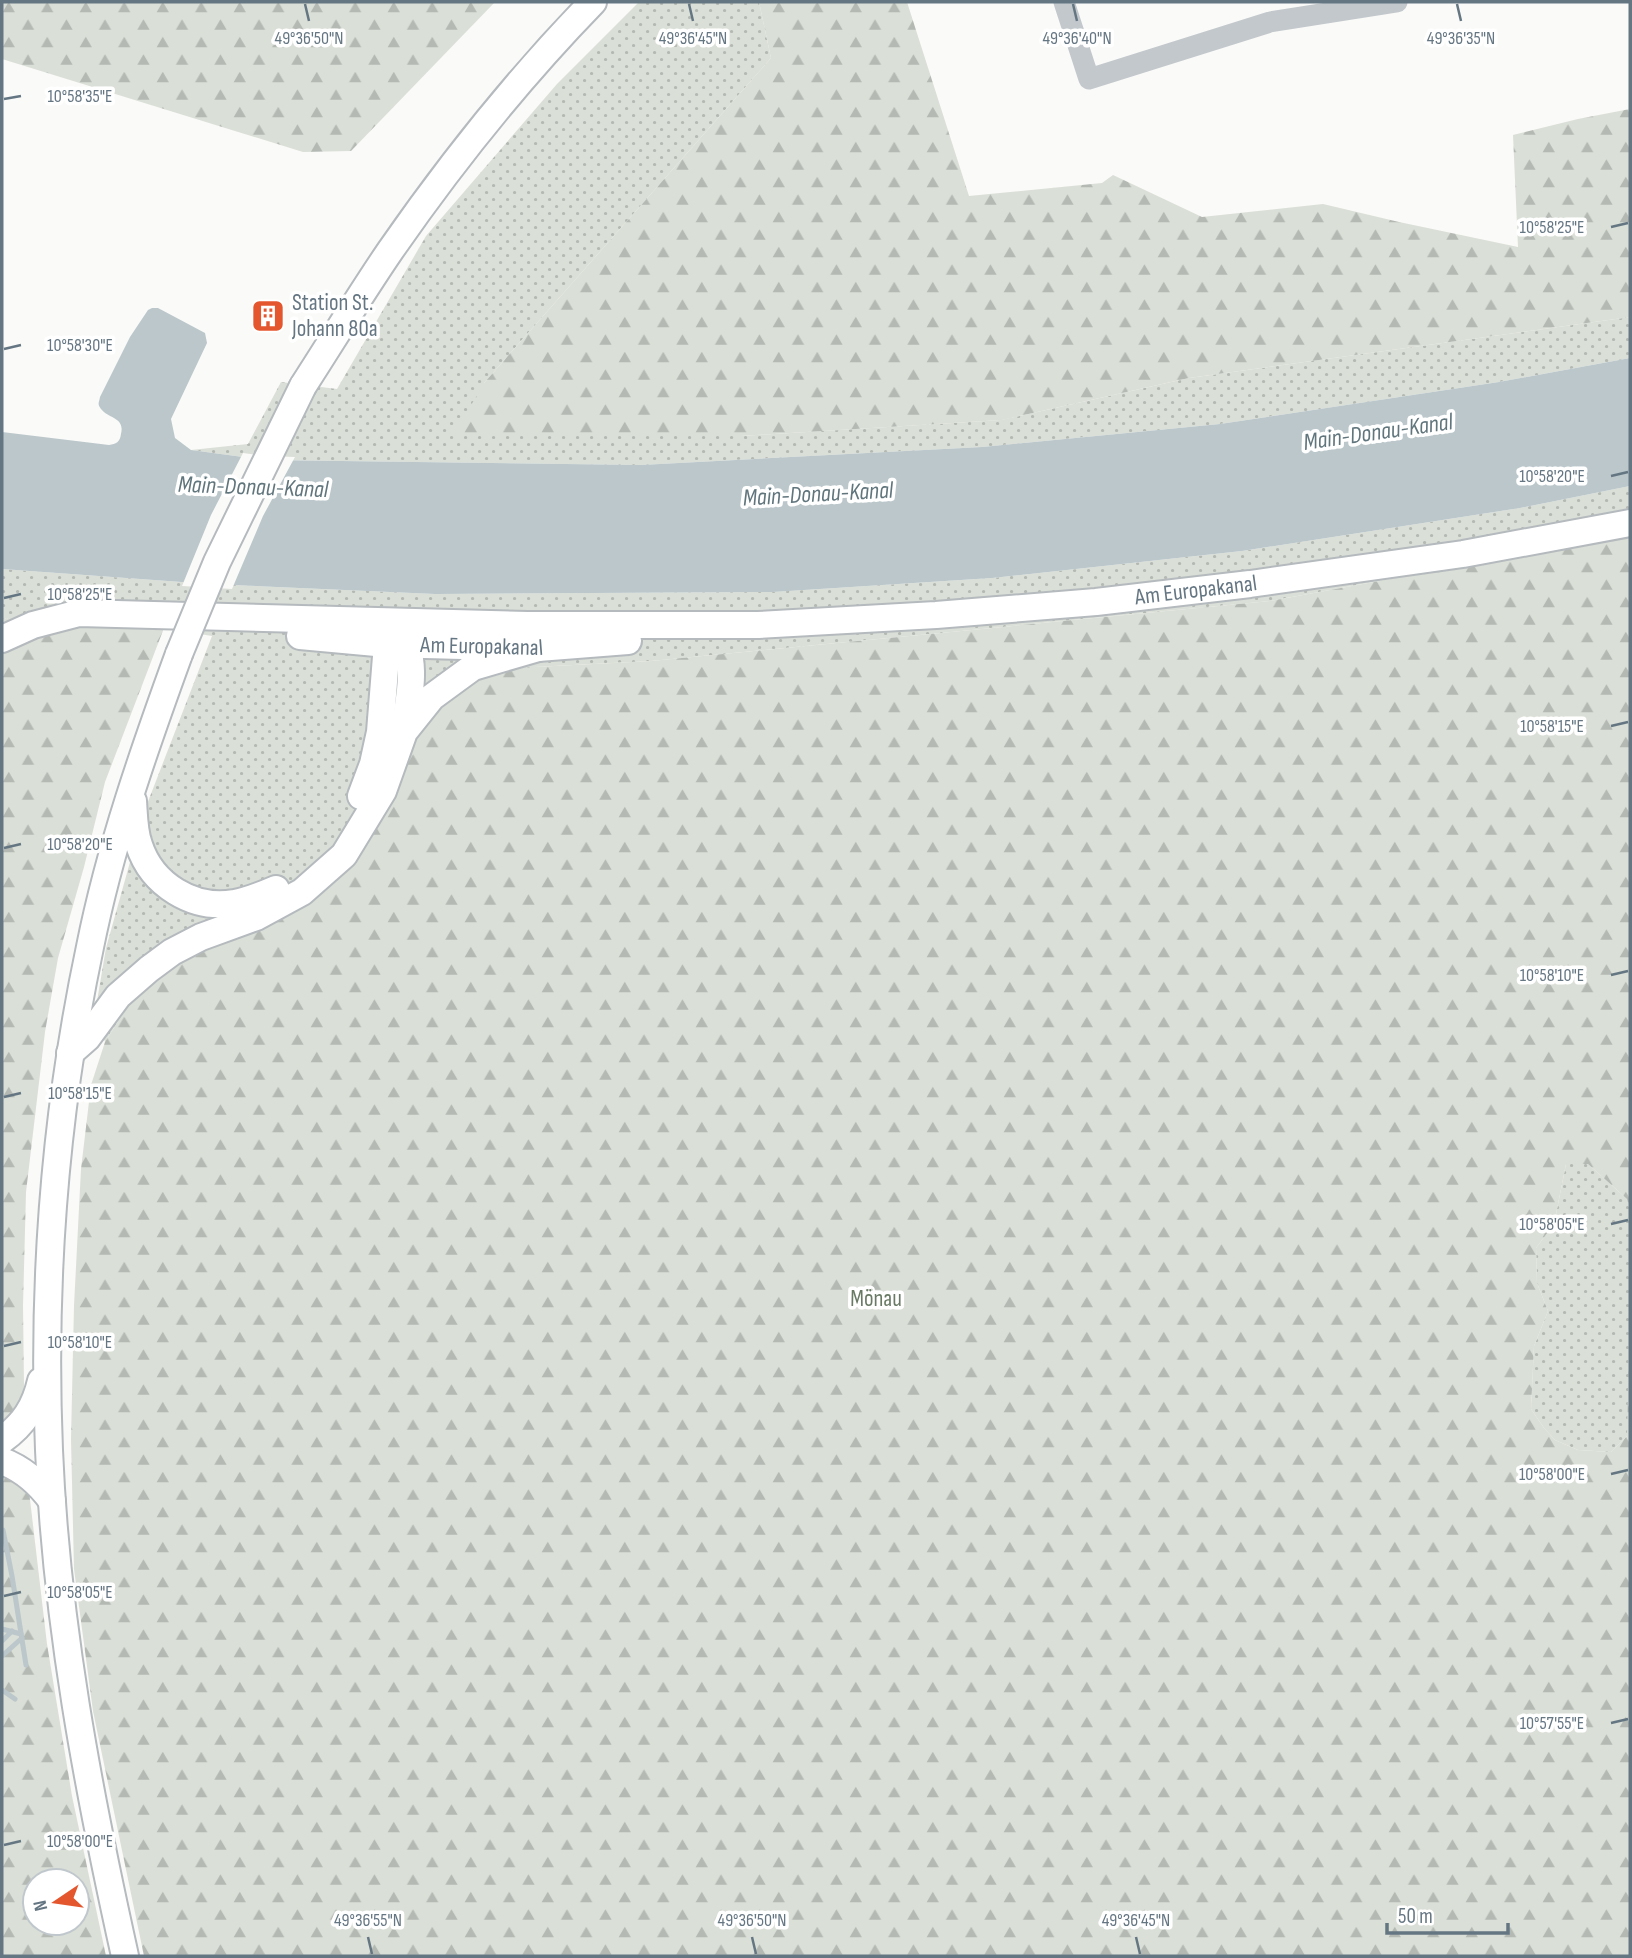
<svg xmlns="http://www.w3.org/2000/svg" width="1632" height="1958" font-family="'Sofia Sans Condensed',sans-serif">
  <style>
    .grass { fill: url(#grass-dots) }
    .forest { fill: url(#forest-firs); fill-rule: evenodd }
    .water { fill: #bbc7cb }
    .pier { fill: #fafaf8 }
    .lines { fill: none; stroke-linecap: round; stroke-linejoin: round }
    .stream { stroke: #bbc7cb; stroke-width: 5 }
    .major-casing { stroke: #b5babe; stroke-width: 30 }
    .minor { stroke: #c3c8cc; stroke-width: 21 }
    .major { stroke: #fff; stroke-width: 26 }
    .major-bridge-casing { stroke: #b5babe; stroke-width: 30; stroke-linecap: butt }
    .major-bridge { stroke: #fff; stroke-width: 26 }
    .ticks { fill: none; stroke: #657683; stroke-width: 2.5 }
    .labels { text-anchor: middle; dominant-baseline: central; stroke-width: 7; stroke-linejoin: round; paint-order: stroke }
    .poi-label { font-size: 23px; fill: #657683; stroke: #fff; text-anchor: start }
    .street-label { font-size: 23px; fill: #657683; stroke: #fff }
    .park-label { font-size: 23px; fill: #687a64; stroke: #fff }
    .water-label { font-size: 24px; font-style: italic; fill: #60757c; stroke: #fff }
    .ticks-label { font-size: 18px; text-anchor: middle; fill: #657683; stroke: #fff; stroke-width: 7; stroke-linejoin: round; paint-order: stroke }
  </style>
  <defs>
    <pattern id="grass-dots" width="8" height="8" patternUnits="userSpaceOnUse" patternTransform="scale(1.75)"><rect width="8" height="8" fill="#dadfd7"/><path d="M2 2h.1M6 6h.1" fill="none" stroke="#b4b9b4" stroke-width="1.8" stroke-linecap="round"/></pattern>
    <pattern id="forest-firs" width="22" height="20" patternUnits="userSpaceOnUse" patternTransform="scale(1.75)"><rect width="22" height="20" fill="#dadfd7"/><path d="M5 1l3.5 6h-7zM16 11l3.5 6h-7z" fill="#b4b9b4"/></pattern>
  </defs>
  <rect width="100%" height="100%" fill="#fafaf8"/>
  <!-- grass -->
  <g class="grass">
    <polygon points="639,2 759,2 771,58 484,383 741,436 1001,420 1189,378 1630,317 1630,358 1499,382 1220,424 982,447 641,465 266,460 191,450 248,444 281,382 337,389 426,236 557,84"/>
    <polygon points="1630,486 1630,535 1270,601 651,661 535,667 379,822 124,1012 105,1042 95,1013 106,948 144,812 212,636 164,628 10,623 7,618 2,619 2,569 209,584 435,594 773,592 992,578 1242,551 1520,508"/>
    <polygon points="1587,1163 1627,1199 1630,1211 1628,1435 1611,1452 1578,1450 1555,1440 1544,1428 1531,1409 1534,1346 1548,1311 1537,1283 1536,1248 1554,1224 1566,1164"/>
  </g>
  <!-- forest -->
  <g class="forest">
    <polygon points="2,2 495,2 351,151 303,152 2,59"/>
    <polygon points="759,2 907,2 969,196 1102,183 1113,175 1202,217 1323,204 1399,222 1518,247 1513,135 1578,119 1630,109 1630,317 1189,378 1002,420 741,436 455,433 484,383 771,58"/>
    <polygon points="1630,535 1630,1211 1627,1199 1588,1164 1566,1164 1554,1224 1536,1248 1537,1283 1548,1311 1534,1346 1531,1409 1544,1428 1555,1440 1578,1450 1611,1452 1627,1436 1630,1306 1630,1956 144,1956 93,1711 74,1569 71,1439 74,1306 81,1169 91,1085 105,1042 124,1012 148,989 177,964 319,890 429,715 481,677 499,670 535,667 651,661 1270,601"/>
    <polygon points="7,618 11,623 164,628 105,782 84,867 58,958 45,1032 26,1192 23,1306 24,1387 19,1409 2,1432 2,619"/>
    <path d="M 2,1468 L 29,1491 L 47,1644 L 72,1796 L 106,1956 L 2,1956 ZM 35,1881 L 77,1881 L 77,1923 L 35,1923 Z"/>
  </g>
  <!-- water -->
  <path class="water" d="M 152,308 L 158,308 L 205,333 L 207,343 L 171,419 L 175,438 L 191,450 L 266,460 L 641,465 L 982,447 L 1220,424 L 1499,382 L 1630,358 L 1630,486 L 1520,508 L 1242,551 L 992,578 L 773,592 L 435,594 L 209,584 L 2,569 L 2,432 L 109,445 C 116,444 120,442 121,434 C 125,417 109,419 101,409 C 97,404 99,403 100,397 L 130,337 L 148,310 Z"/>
  <!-- pier -->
  <polygon class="pier" points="243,453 266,456 295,457 263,516 232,589 182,586 211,515"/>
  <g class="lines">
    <!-- stream -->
    <g class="stream">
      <polyline points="3,1530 12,1576 26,1665"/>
      <polyline points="2,1629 21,1634"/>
      <polyline points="2,1641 12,1631"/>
      <polyline points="2,1656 22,1638"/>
      <polyline points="2,1690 15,1699"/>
    </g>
    <defs>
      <g id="major">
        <path d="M 303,386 C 332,341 360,295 390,251 C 451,163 518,79 593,2"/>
        <path d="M 397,629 C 420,657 409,698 404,730"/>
        <path id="s1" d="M 300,636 L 387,644 L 538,648 L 628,641"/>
        <path id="s2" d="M 2,639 L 33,625 L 79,613 L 527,625 L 758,625 L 936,615 L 1096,602 L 1250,584 L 1463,554 L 1630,523"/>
        <polyline points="361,796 373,764 380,732 387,644 397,632"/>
        <path d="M 133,801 C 134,815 134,832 139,845 C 152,885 193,910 234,903 C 248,901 262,895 276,889"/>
        <polyline points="70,1053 87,1038 118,996 149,969 172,952 201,937 256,917 302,892 344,855 383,791 404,732 432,697 473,667 538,648"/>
        <path d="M 2,1440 C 24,1424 35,1407 41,1381"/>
        <path d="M 2,1461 C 23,1469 39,1483 52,1501"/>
        <path d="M 125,1956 C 88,1790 56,1621 49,1450 C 42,1281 55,1112 90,947 C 110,847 144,750 179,654"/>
      </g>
    </defs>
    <!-- major casing -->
    <use href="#major" class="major-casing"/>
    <!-- minor -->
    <polyline class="minor" points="1064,2 1089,79 1270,22 1397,2"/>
    <!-- major -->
    <use href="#major" class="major"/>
    <defs>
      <polyline id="major-bridge" points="179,654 217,562 303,386"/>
    </defs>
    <!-- major-bridge casing -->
    <use href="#major-bridge" class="major-bridge-casing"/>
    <!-- major-bridge -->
    <use href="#major-bridge" class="major-bridge"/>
  </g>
  <!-- ticks -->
  <path class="ticks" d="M 305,4 L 309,21M 689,4 L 693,21M 1073,4 L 1077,21M 1457,4 L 1461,21M 4,99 L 21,96M 1611,227 L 1628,223M 4,349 L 21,345M 1611,476 L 1628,472M 4,598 L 21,594M 1611,726 L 1628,722M 4,848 L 21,844M 1611,975 L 1628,971M 4,1097 L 21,1093M 1611,1224 L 1628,1220M 4,1346 L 21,1342M 1611,1474 L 1628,1470M 4,1596 L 21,1592M 1611,1723 L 1628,1719M 4,1845 L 21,1841M 368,1937 L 372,1954M 752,1937 L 756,1954M 1136,1937 L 1140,1954"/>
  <!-- icons -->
  <defs>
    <symbol id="building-square" viewBox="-11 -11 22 22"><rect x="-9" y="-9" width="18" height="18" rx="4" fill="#e4572e" stroke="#fff"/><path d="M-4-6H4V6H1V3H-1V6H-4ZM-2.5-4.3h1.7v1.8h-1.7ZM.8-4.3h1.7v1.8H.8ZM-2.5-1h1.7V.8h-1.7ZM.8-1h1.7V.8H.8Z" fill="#fff"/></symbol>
  </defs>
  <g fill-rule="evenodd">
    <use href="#building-square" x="249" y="297" width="38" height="38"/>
  </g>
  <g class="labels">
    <!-- poi labels -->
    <g class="poi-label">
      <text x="292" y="303">Station St.<tspan x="292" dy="26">Johann 80a</tspan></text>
    </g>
    <!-- street labels -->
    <g class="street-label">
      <text stroke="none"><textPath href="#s2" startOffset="1200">Am Europakanal</textPath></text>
      <text stroke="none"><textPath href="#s1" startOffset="182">Am Europakanal</textPath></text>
    </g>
    <!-- park labels -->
    <g class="park-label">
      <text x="876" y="1299">Mönau</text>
    </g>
    <!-- water labels -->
    <g class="water-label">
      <text transform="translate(1378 432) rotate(-8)">Main-Donau-Kanal</text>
      <text transform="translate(253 487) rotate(2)">Main-Donau-Kanal</text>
      <text transform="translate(818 494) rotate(-3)">Main-Donau-Kanal</text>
    </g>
  </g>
  <g class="ticks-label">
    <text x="309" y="44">49°36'50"N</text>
    <text x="693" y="44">49°36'45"N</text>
    <text x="1077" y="44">49°36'40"N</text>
    <text x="1461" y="44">49°36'35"N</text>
    <text x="80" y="102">10°58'35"E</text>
    <text x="1552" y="233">10°58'25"E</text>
    <text x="80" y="351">10°58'30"E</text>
    <text x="1552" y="482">10°58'20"E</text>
    <text x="80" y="600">10°58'25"E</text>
    <text x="1552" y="732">10°58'15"E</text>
    <text x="80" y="850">10°58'20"E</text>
    <text x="1552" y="981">10°58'10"E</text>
    <text x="80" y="1099">10°58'15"E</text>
    <text x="1552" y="1230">10°58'05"E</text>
    <text x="80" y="1348">10°58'10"E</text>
    <text x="1552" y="1480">10°58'00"E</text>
    <text x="80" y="1598">10°58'05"E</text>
    <text x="1552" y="1729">10°57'55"E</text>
    <text x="80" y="1847">10°58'00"E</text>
    <text x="368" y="1926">49°36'55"N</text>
    <text x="752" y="1926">49°36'50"N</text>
    <text x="1136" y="1926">49°36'45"N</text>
  </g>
  <!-- border -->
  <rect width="1632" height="1958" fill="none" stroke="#657683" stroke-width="7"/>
  <!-- north arrow -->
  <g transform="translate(56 1902) rotate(257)"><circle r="33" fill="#ffffff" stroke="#c1c8cd" stroke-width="2"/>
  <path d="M0-5L12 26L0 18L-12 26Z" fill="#e4572e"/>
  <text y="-10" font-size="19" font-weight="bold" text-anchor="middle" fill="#657683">N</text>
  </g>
  <!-- scale -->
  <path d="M1387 1923v10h121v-10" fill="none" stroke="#657683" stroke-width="3.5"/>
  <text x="1398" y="1923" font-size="21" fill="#657683" stroke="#ffffff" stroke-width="5" paint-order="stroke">50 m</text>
</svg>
